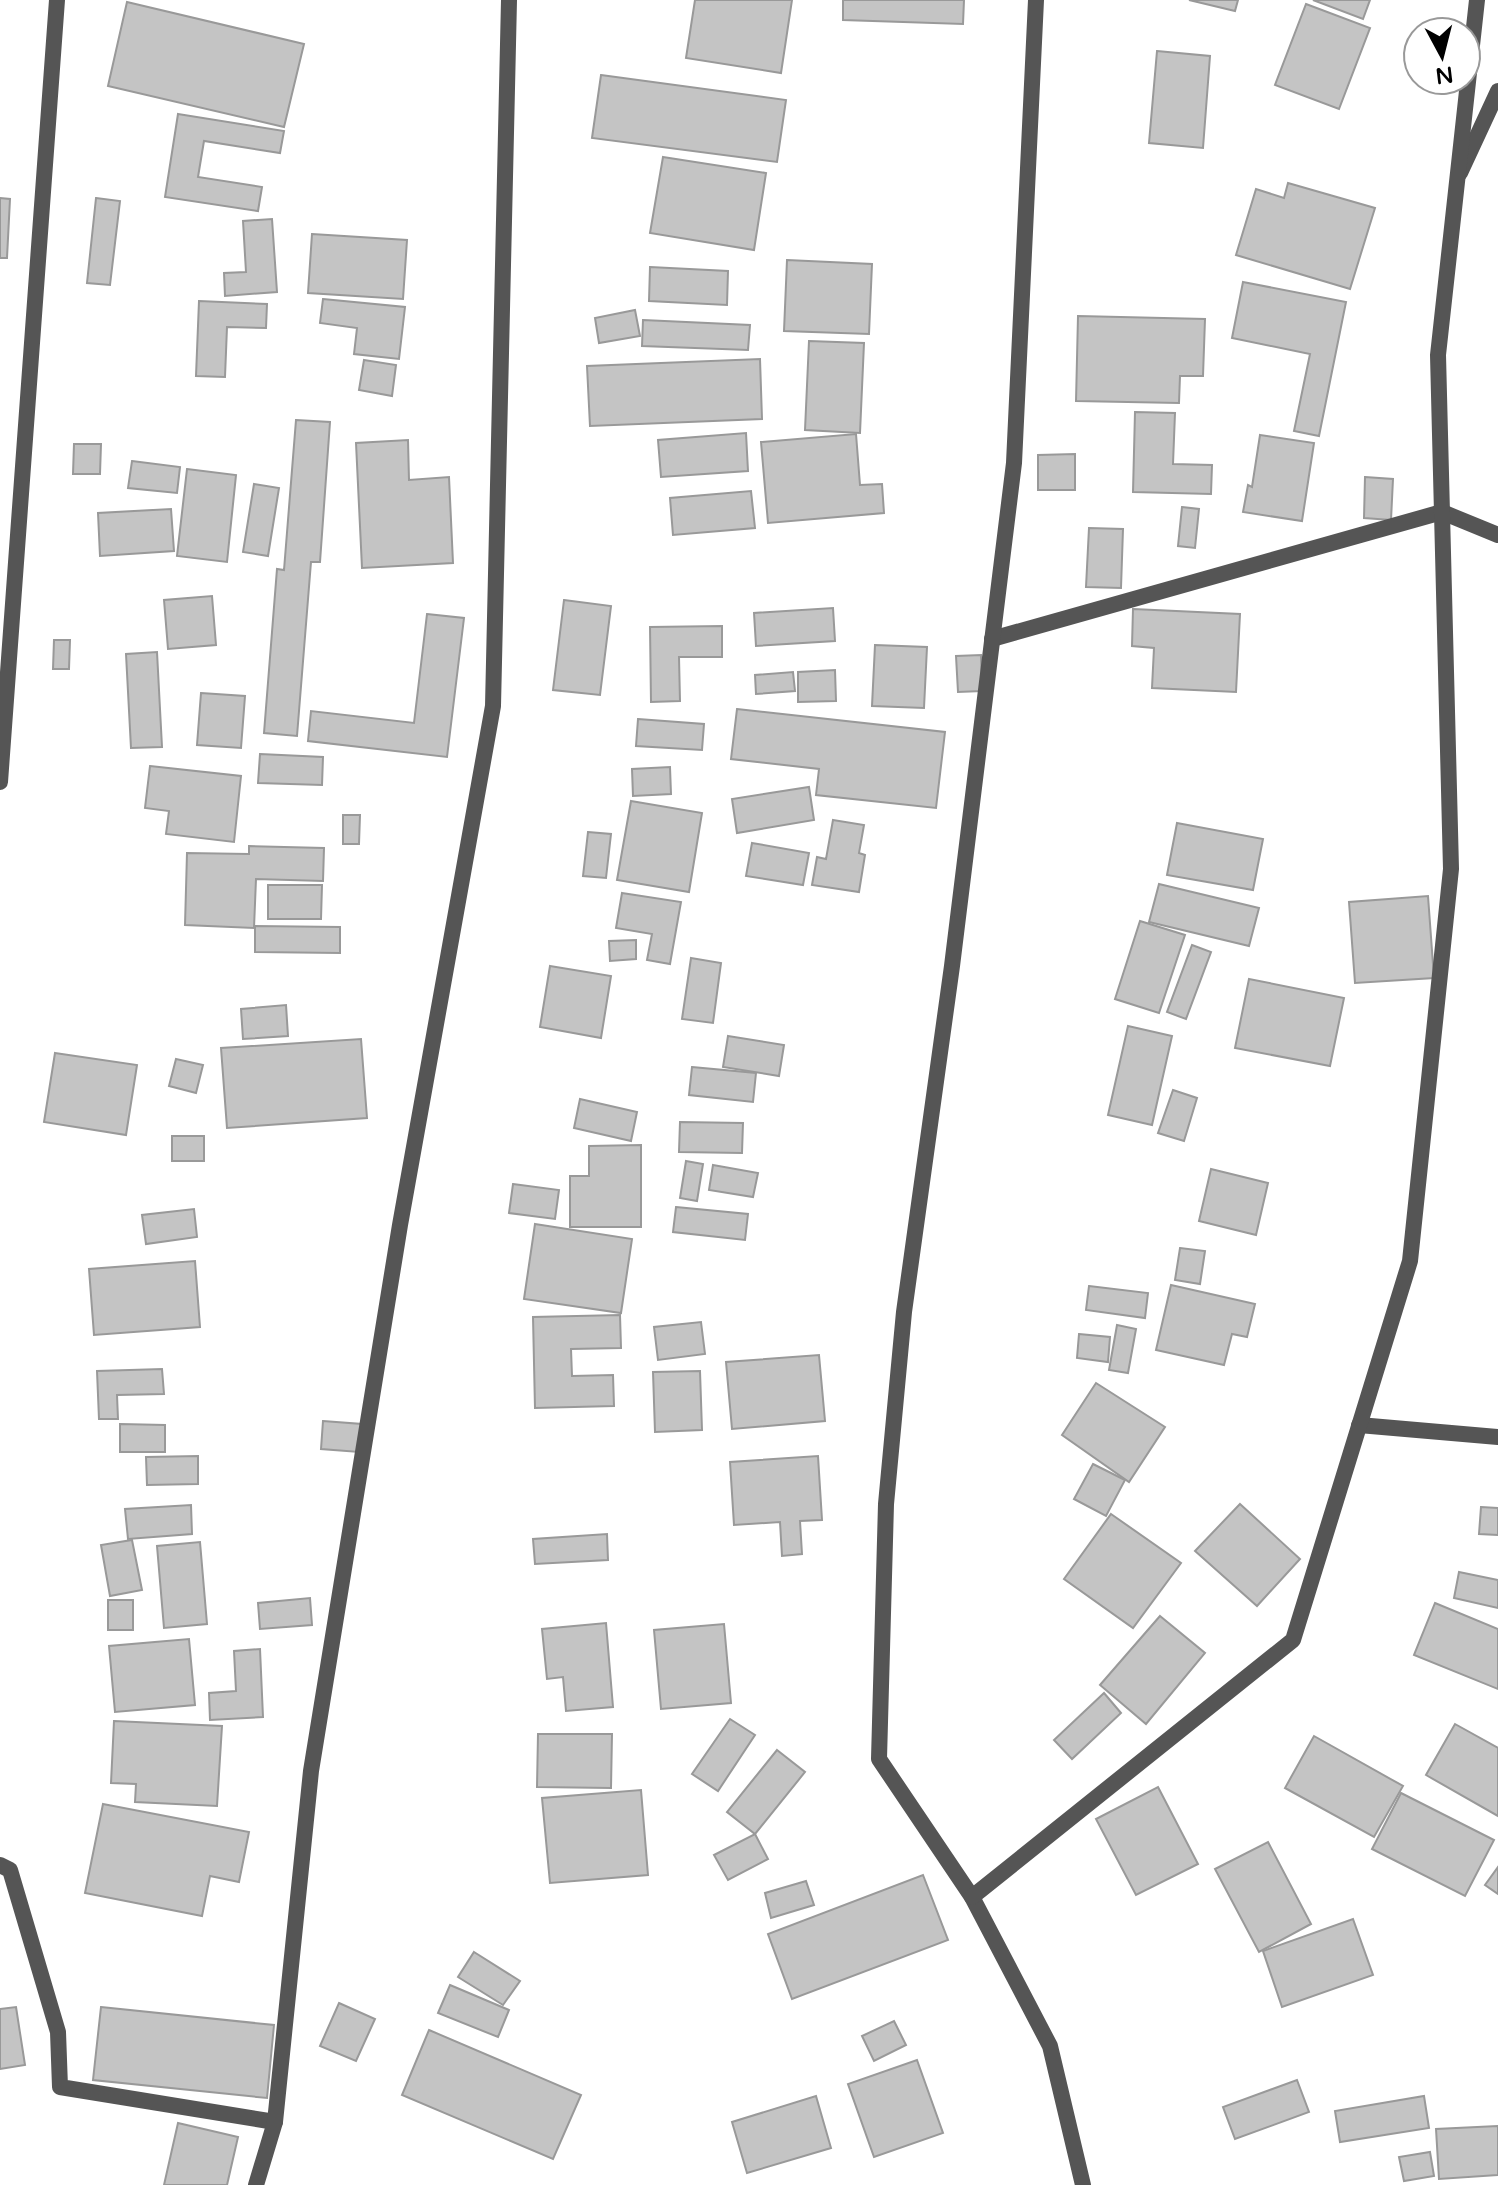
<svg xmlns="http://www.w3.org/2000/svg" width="1498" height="2185" font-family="'Varela Round',sans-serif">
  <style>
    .building { fill: #c4c4c4; stroke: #999; stroke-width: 2 }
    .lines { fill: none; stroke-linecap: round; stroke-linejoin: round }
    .service { stroke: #555; stroke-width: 16 }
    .minor { stroke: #555; stroke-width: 16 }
  </style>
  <rect width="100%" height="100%" fill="#fff"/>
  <!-- building -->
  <g class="building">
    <polygon points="695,0 792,0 781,73 686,58"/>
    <polygon points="843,0 964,0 963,24 843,20"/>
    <polygon points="1189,0 1238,0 1235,11"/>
    <polygon points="1313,0 1370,0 1363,19"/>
    <polygon points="127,2 304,44 284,127 108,86"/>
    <polygon points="1306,4 1370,28 1339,109 1275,85"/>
    <polygon points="1157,51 1210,56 1203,148 1149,143"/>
    <polygon points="601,75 786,100 777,162 592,138"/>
    <polygon points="178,114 284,131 280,153 204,141 198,177 262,187 258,211 165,197"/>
    <polygon points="663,157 766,173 754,250 650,233"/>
    <polygon points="1288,183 1375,208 1350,289 1236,255 1256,189 1284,198"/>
    <polygon points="0,198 10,199 7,258 0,258"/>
    <polygon points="96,198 120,201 110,285 87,283"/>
    <polygon points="272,219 277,292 225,296 224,273 246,272 243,221"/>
    <polygon points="312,234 407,240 403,299 308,293"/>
    <polygon points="787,260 872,264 869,334 784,331"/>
    <polygon points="650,267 728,271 727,305 649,301"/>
    <polygon points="1243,282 1346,302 1319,436 1294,431 1310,354 1232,338"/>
    <polygon points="323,299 405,307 399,359 354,354 357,328 320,323"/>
    <polygon points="199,301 267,304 266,328 227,327 225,377 196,376"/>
    <polygon points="635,310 640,336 599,343 595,318"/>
    <polygon points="1078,316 1205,319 1203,376 1180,376 1179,403 1076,401"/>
    <polygon points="643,320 750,325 748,350 642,346"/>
    <polygon points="809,341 864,343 860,433 805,430"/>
    <polygon points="760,359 762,419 590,426 587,366"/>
    <polygon points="364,360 396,365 392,396 359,390"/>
    <polygon points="1135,412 1175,413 1173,464 1212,465 1211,494 1133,492"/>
    <polygon points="296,420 330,422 320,562 311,562 297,736 264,733 277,569 284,570"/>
    <polygon points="746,433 748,471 661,477 658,440"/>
    <polygon points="856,434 860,485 882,484 884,513 768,523 761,442"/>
    <polygon points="1260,435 1314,443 1302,521 1243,512 1248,485 1252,487"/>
    <polygon points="408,440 409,480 449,477 453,563 362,568 356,443"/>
    <polygon points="74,444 101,444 100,474 73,474"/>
    <polygon points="1075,454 1075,490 1038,490 1038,455"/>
    <polygon points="132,461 180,467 177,493 128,488"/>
    <polygon points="187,469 236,475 227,562 177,556"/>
    <polygon points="1365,477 1393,479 1391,520 1364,518"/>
    <polygon points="254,484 279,488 268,556 243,552"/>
    <polygon points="751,491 755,528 673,535 670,498"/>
    <polygon points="1182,507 1199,509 1195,548 1178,546"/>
    <polygon points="171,509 174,551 100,556 98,513"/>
    <polygon points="1089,528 1123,529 1121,588 1086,587"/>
    <polygon points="212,596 216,645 168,649 164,600"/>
    <polygon points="564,600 611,606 600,695 553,690"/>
    <polygon points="833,608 835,641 756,646 754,613"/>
    <polygon points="1133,609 1240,614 1236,692 1152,688 1154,648 1132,646"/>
    <polygon points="427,614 464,618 447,757 308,741 311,711 414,723"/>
    <polygon points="722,626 722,657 679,657 680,701 651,702 650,627"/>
    <polygon points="54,640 70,640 69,669 53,669"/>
    <polygon points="875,645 927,647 924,708 872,706"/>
    <polygon points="157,652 162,747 131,748 126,654"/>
    <polygon points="981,655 982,691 958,692 956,656"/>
    <polygon points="835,670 836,701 798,702 798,672"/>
    <polygon points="793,672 795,691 756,694 755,675"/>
    <polygon points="201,693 245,696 241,748 197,745"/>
    <polygon points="737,709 945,732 936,808 816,795 819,769 731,759"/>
    <polygon points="638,719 704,724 702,750 636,746"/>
    <polygon points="260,754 323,757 322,785 258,783"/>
    <polygon points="150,766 241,776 234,842 166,834 169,811 145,808"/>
    <polygon points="670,767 671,794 633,796 632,769"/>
    <polygon points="809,787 814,820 737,833 732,799"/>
    <polygon points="631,801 702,813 689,892 617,880"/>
    <polygon points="343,815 360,815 359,844 343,844"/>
    <polygon points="833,820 864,825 859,853 865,855 859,892 812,885 817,857 826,859"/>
    <polygon points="1177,823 1263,839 1253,890 1167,875"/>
    <polygon points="588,832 611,834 606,878 583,876"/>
    <polygon points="752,843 809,853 803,885 746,876"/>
    <polygon points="249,846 324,848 323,881 256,879 254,928 185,925 187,853 249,854"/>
    <polygon points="1159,884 1259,908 1249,946 1149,922"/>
    <polygon points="268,885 322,885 321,919 268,919"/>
    <polygon points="622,893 681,902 670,964 647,960 652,934 616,928"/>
    <polygon points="1428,896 1434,978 1355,983 1349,902"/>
    <polygon points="1140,921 1185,935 1159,1013 1115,999"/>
    <polygon points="255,926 340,927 340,953 255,952"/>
    <polygon points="636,940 636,959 610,961 609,941"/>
    <polygon points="1192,945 1211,952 1186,1019 1167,1012"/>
    <polygon points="691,958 721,963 713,1023 682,1019"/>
    <polygon points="550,966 611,976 601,1038 540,1027"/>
    <polygon points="1249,979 1344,998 1330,1066 1235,1048"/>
    <polygon points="286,1005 288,1036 243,1039 241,1009"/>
    <polygon points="1128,1026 1172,1036 1152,1125 1108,1115"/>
    <polygon points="728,1036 784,1045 779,1076 723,1067"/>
    <polygon points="361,1039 367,1118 227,1128 221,1048"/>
    <polygon points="55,1053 137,1065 126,1135 44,1122"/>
    <polygon points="176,1059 203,1065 196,1093 169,1086"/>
    <polygon points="692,1067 756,1073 753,1102 689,1095"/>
    <polygon points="1173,1090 1197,1098 1184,1141 1158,1133"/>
    <polygon points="580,1099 637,1112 631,1141 574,1128"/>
    <polygon points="680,1122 743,1123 742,1153 679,1152"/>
    <rect x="172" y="1136" width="32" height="25"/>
    <polygon points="641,1145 641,1227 570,1227 570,1176 589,1176 589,1146"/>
    <polygon points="686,1161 703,1164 697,1201 680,1198"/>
    <polygon points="713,1165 758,1173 753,1197 709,1190"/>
    <polygon points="1211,1169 1268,1183 1256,1235 1199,1221"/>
    <polygon points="513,1184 559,1190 555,1219 509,1213"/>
    <polygon points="676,1207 748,1214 745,1240 673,1232"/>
    <polygon points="194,1209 197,1237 146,1244 142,1215"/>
    <polygon points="535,1224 632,1239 621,1313 524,1299"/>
    <polygon points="1180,1248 1205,1251 1200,1284 1175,1280"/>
    <polygon points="195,1261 200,1327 94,1335 89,1269"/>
    <polygon points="1171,1285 1255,1304 1247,1337 1232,1334 1224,1365 1156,1350"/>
    <polygon points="1089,1286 1148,1293 1145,1318 1086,1310"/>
    <polygon points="620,1315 621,1348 571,1349 572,1376 613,1375 614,1406 535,1408 533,1317"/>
    <polygon points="701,1322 705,1354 658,1360 654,1327"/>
    <polygon points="1117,1325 1136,1329 1128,1373 1109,1370"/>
    <polygon points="1079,1334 1110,1337 1108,1362 1077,1358"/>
    <polygon points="819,1355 825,1421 732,1429 726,1362"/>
    <polygon points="162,1369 164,1394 117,1395 118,1419 99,1419 97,1371"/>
    <polygon points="700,1371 702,1430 655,1432 653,1372"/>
    <polygon points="1096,1383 1165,1427 1129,1482 1062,1435"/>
    <polygon points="323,1421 362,1424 359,1452 321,1449"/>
    <polygon points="120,1424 165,1425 165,1452 120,1452"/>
    <polygon points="198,1456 198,1484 147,1485 146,1457"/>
    <polygon points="818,1456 822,1520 800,1521 802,1554 782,1556 780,1522 734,1525 730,1462"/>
    <polygon points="1093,1464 1125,1480 1106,1516 1074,1499"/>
    <polygon points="1240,1504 1300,1559 1257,1606 1195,1551"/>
    <polygon points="191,1505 192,1534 128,1539 125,1509"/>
    <polygon points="1481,1507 1498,1508 1498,1535 1479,1534"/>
    <polygon points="1111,1514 1181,1563 1133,1628 1064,1579"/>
    <polygon points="607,1534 608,1560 535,1564 533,1539"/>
    <polygon points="132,1540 142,1590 110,1596 101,1545"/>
    <polygon points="200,1542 207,1624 164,1628 157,1546"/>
    <polygon points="1459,1572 1498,1580 1498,1608 1454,1598"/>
    <polygon points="310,1598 312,1625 260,1629 258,1603"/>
    <rect x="108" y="1600" width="25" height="30"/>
    <polygon points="1435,1603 1498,1629 1498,1689 1414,1655"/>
    <polygon points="1160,1616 1205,1653 1146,1724 1100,1685"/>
    <polygon points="606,1623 613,1707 566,1711 563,1677 547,1679 542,1629"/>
    <polygon points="724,1624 731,1703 661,1709 654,1630"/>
    <polygon points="189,1639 195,1705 115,1712 109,1646"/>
    <polygon points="260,1649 263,1717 210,1720 209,1693 236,1691 234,1651"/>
    <polygon points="1104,1693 1121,1713 1072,1759 1054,1740"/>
    <polygon points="730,1719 755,1735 718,1791 692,1774"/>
    <polygon points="114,1721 222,1726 217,1806 135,1802 136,1784 111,1783"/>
    <polygon points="1455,1724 1498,1748 1498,1816 1426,1775"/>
    <polygon points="538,1734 612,1734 611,1788 537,1787"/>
    <polygon points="1314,1736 1403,1786 1374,1837 1285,1788"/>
    <polygon points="777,1750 805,1772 755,1834 727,1812"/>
    <polygon points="1158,1787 1198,1864 1136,1895 1096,1819"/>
    <polygon points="641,1790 648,1875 550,1883 542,1798"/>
    <polygon points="1401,1793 1494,1840 1465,1896 1372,1849"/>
    <polygon points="103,1804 249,1832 239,1882 210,1876 202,1916 85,1893"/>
    <polygon points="755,1834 768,1859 728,1880 714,1855"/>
    <polygon points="1268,1842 1311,1924 1259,1952 1215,1869"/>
    <polygon points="1498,1867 1498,1894 1485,1885"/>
    <polygon points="923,1875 948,1940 792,1999 768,1934"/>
    <polygon points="806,1881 814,1905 771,1918 765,1893"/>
    <polygon points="1353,1919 1373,1975 1282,2007 1263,1951"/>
    <polygon points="474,1952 520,1981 503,2005 458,1977"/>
    <polygon points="450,1985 509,2010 498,2037 438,2013"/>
    <polygon points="339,2003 375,2019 356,2061 320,2046"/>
    <polygon points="16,2007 25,2065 0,2069 0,2009"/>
    <polygon points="101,2007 274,2025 267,2098 93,2080"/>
    <polygon points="894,2021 906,2045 874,2061 862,2036"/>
    <polygon points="429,2030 581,2095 553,2159 402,2095"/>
    <polygon points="917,2060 943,2133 874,2157 848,2084"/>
    <polygon points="1297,2080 1309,2112 1235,2139 1223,2107"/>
    <polygon points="816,2096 831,2148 747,2173 732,2122"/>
    <polygon points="1424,2096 1429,2128 1340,2142 1335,2111"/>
    <polygon points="178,2123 238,2137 227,2185 164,2185"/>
    <polygon points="1498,2126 1498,2175 1439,2179 1436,2129"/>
    <polygon points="1430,2152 1434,2176 1404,2181 1399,2157"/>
  </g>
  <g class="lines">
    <!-- service -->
    <g class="service">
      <polyline points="1460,173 1498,91"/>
      <polyline points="992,639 1442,512 1498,535"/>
      <polyline points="0,782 57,0"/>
      <polyline points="1359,1425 1498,1437"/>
      <polyline points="0,1865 10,1870 58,2032 60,2087 275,2122"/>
    </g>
    <!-- minor -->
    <g class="minor">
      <polyline points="1036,0 1014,463 952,966 904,1312 886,1504 879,1759 972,1897 1050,2046 1083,2185"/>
      <polyline points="972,1897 1293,1640 1410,1261 1451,869 1438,355 1477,0"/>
      <polyline points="256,2185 275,2122 311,1771 400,1225 493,706 509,0"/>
    </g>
  </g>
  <!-- north arrow -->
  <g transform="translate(1442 56) rotate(173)"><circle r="38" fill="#ffffff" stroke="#999999" stroke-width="2"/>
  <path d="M0-6L14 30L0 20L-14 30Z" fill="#000000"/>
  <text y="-12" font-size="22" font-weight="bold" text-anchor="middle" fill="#000000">N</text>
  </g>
</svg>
